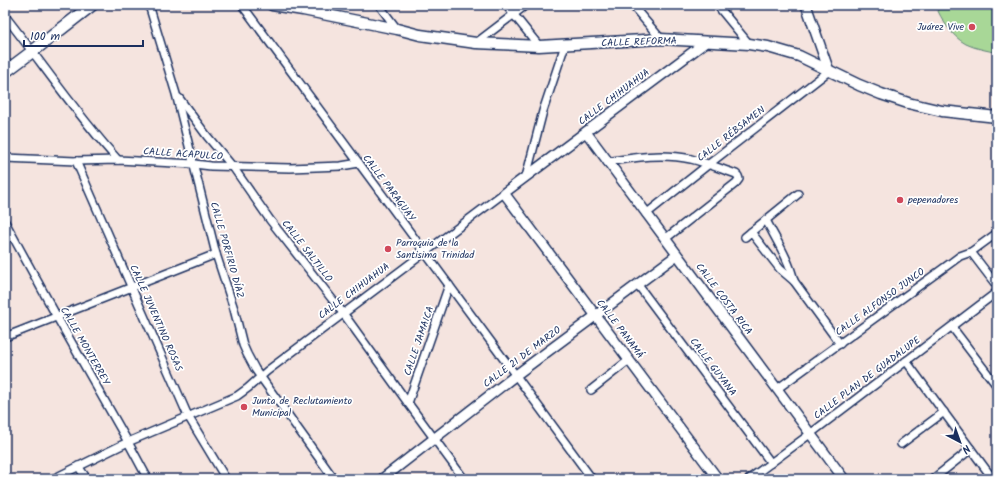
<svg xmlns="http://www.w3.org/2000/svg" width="1002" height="484" font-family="Kalam,sans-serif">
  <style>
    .green { fill: #a8d797; stroke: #62837a }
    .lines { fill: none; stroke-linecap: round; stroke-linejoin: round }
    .minor-casing { stroke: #1b2f5e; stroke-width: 10 }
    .tertiary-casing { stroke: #1b2f5e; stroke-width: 12 }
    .secondary-casing { stroke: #1b2f5e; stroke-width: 13 }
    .primary-casing { stroke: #1b2f5e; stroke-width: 14 }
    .minor { stroke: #fff; stroke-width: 7 }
    .tertiary { stroke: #fff; stroke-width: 9 }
    .secondary { stroke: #fff; stroke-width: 10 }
    .primary { stroke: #fff; stroke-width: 11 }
    .poi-dot { fill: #d1495b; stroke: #fff; stroke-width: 1.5 }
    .labels { text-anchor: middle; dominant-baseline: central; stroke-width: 3.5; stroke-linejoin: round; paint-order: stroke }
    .poi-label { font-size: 10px; fill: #1b2f5e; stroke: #fff; text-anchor: start }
    .street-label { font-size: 10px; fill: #1b2f5e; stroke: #fff }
  </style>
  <rect width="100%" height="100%" fill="#f5e4df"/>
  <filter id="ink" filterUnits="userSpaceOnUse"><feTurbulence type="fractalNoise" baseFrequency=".025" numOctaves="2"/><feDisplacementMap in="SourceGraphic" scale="8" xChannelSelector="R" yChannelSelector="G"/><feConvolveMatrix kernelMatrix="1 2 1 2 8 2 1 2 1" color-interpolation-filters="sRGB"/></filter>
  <g filter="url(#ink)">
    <!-- green -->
    <path class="green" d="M 935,5 L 997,5 L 997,53 C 987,50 976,49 966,44 C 951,36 942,20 935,5 Z"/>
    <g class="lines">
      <defs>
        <g id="minor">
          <polyline points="149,5 176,94 216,254 234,309 243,345 247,354 255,369 334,479"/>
          <polyline points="242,5 497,350 592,479"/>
          <polyline points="379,5 397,29"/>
          <polyline points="506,5 539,46"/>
          <polyline points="632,5 661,39"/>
          <polyline points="717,5 749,44"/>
          <path d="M 5,16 C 43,64 77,115 118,160"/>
          <polyline points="476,43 526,5"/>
          <polyline points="179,98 207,136 233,167 270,220 343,313 408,403 464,479"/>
          <polyline points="5,158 76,161 118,160 194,164 211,166 290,168 341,166 359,163"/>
          <polyline points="76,161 188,416 226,479"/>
          <path d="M 607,162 C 635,157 663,153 691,159 C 707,163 721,169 736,174 L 738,176 L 739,179 L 736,183 L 665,239"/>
          <polyline points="526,177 543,111 565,45"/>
          <polyline points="646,214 709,164 829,71"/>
          <path d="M 766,220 C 776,240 789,259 794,281"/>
          <polyline points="5,222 57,317 128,442 148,479"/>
          <polyline points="751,232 780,269 794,281 840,344"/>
          <polyline points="745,237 798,194"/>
          <polyline points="971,252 997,286"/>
          <polyline points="638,285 771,463"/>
          <polyline points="952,327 997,386"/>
          <polyline points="5,337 216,254"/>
          <polyline points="906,361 993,479"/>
          <polyline points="777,389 952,262 960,256 971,252 997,233"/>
          <polyline points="591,390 629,360"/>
          <polyline points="408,403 449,285"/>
          <polyline points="901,444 944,412"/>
          <polyline points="78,466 87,479"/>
          <polyline points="53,479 128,442 237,396 248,388 267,371 504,193"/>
          <polyline points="749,479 810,434 997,292"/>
          <polyline points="933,479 971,449"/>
        </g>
        <g id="tertiary">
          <polyline points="806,5 829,71"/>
          <polyline points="706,42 504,193 718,479"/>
          <polyline points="586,132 844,479"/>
          <polyline points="382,479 516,375 677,255"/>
        </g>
        <polyline id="secondary" points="272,5 303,10 397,29 420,35 476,43 539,46 661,39 749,44 768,47 799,56 859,85 881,94 908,103 942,111 997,117"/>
        <polyline id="primary" points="5,72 33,51 92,5"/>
      </defs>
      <!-- minor casing -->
      <use href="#minor" class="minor-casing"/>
      <!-- tertiary casing -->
      <use href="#tertiary" class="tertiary-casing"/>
      <!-- secondary casing -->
      <use href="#secondary" class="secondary-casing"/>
      <!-- primary casing -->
      <use href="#primary" class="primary-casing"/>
      <!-- minor -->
      <use href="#minor" class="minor"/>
      <!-- tertiary -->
      <use href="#tertiary" class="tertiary"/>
      <!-- secondary -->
      <use href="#secondary" class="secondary"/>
      <!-- primary -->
      <use href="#primary" class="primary"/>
    </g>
  </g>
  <!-- markers -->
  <g class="poi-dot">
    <circle cx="972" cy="27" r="4"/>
    <circle cx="900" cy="200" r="4"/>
    <circle cx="388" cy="249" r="4"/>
    <circle cx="244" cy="407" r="4"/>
  </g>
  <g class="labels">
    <!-- poi labels -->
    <g class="poi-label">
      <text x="964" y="27" text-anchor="end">Juárez Vive</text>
      <text x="908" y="200">pepenadores</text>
      <text x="396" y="243">Parroquia de la<tspan x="396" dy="12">Santisima Trinidad</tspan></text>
      <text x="252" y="401">Junta de Reclutamiento<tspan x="252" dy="12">Municipal</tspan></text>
    </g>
    <!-- street labels -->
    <g class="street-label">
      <text transform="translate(639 42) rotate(-2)">CALLE REFORMA</text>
      <text transform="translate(614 97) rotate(-37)">CALLE CHIHUAHUA</text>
      <text transform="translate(731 134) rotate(-38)">CALLE RÉBSAMEN</text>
      <text transform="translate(183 154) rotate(4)">CALLE ACAPULCO</text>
      <text transform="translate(389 188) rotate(53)">CALLE PARAGUAY</text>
      <text transform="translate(227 250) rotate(74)">CALLE PORFIRIO DÍAZ</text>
      <text transform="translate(307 251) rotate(52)">CALLE SALTILLO</text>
      <text transform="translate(354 291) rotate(-37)">CALLE CHIHUAHUA</text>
      <text transform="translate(724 299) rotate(53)">CALLE COSTA RICA</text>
      <text transform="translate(880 302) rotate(-36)">CALLE ALFONSO JUNCO</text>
      <text transform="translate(156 318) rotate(66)">CALLE JUVENTINO ROSAS</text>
      <text transform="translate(620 329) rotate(53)">CALLE PANAMÁ</text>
      <text transform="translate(419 341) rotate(-71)">CALLE JAMAICA</text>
      <text transform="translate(85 346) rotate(60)">CALLE MONTERREY</text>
      <text transform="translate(522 357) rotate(-37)">CALLE 21 DE MARZO</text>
      <text transform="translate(713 367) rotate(53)">CALLE GUYANA</text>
      <text transform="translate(867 378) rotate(-37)">CALLE PLAN DE GUADALUPE</text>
    </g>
  </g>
  <!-- margin -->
  <rect width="1002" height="484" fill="none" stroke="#fff" stroke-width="20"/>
  <rect x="10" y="10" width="982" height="464" fill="none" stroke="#1b2f5e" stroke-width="1.5" filter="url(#ink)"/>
  <!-- north arrow -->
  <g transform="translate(960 442) rotate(139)" stroke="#ffffff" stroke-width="3" paint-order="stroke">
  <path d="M0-3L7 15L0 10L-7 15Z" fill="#1b2f5e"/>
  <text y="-6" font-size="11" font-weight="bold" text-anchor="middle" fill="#1b2f5e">N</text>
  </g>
  <!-- scale -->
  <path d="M24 40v6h119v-6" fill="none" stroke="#1b2f5e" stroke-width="2"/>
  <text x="30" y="40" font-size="12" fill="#1b2f5e" stroke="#ffffff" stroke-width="3" paint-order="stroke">100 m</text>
</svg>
